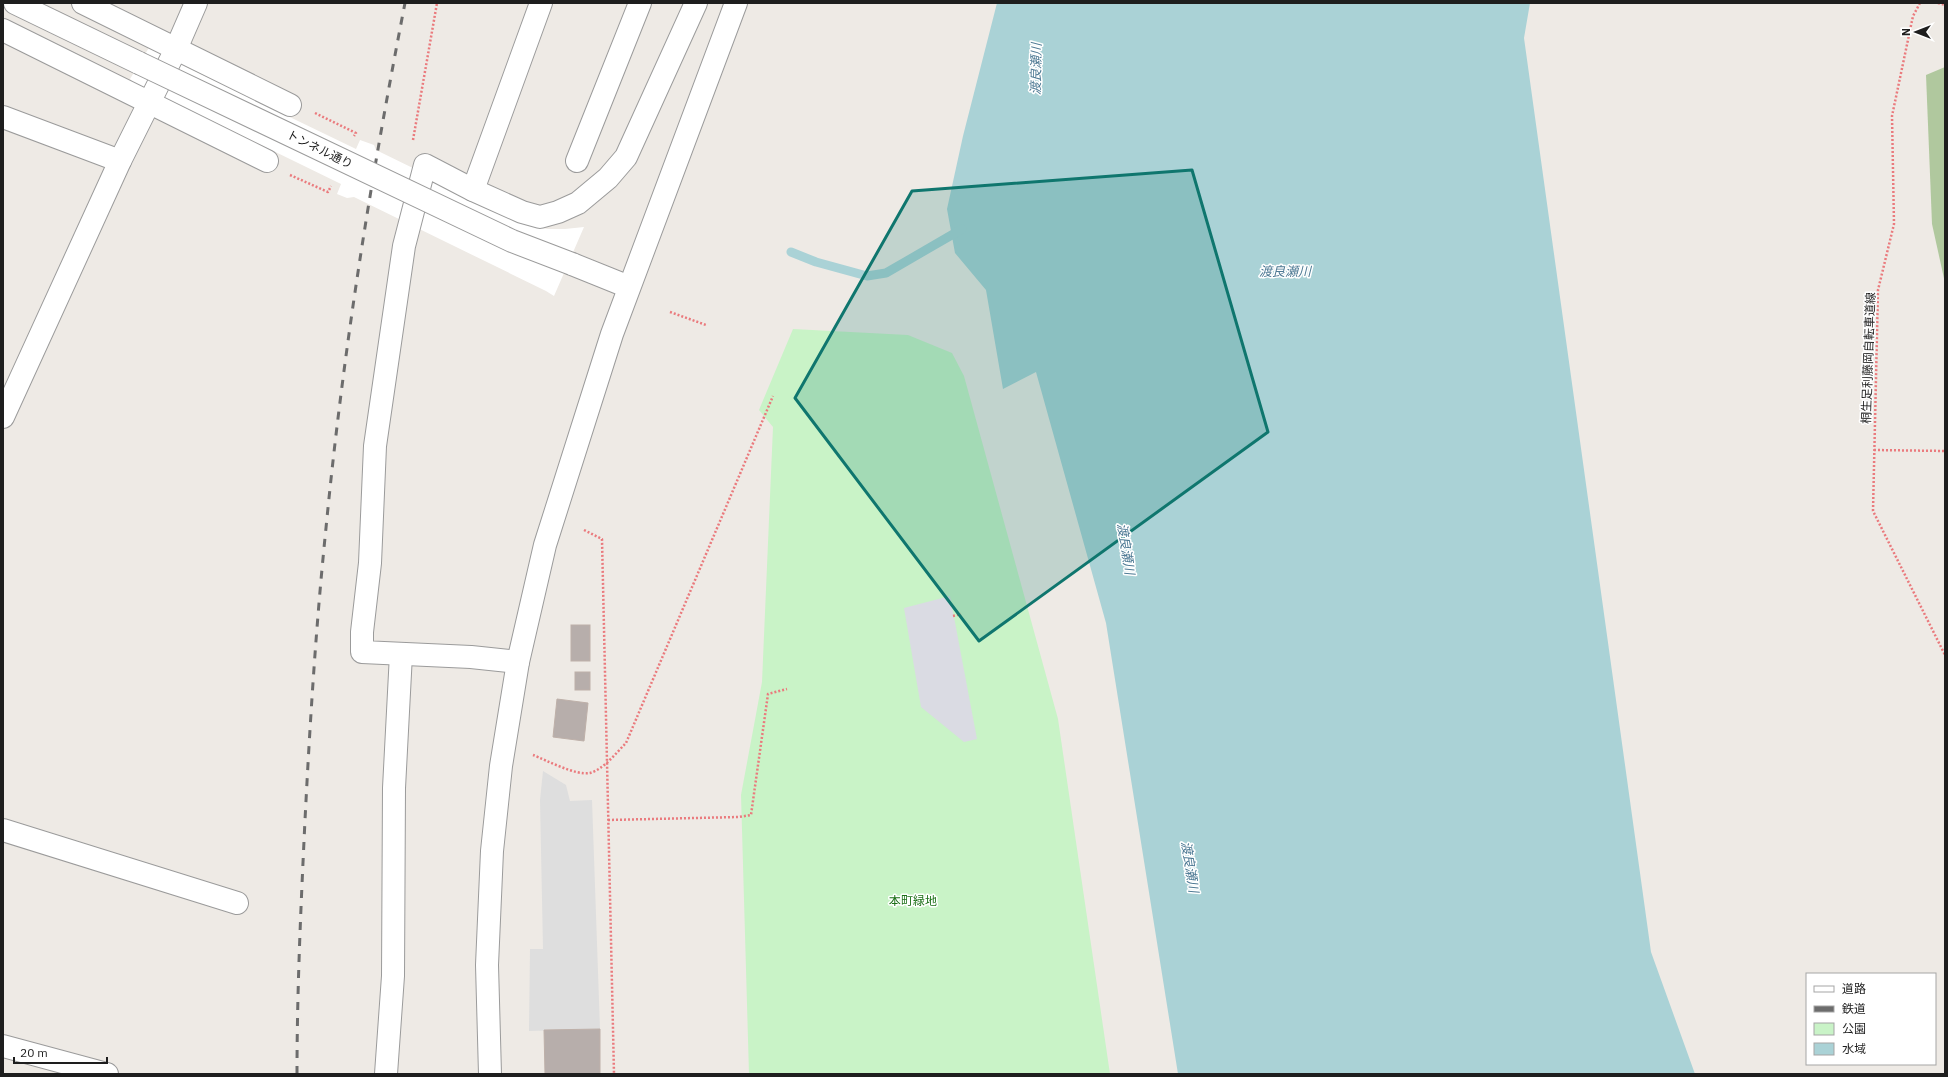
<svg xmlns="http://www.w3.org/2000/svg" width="1948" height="1077" font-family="'IBM Plex Sans','Noto Sans JP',sans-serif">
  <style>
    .forest { fill: #b0c89e }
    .park { fill: #c9f3c7 }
    .parking { fill: #dedede }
    .plaza { fill: #dadbe3 }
    .water { fill: #aad2d6 }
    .pier { fill: #fff }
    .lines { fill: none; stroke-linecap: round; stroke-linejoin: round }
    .stream { stroke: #aad2d6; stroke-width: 9 }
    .building { fill: #b7aeab; stroke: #beb0a9 }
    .minor-casing { stroke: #9b9b9b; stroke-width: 24 }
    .path { stroke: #ea7a7d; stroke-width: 2.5; stroke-dasharray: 2 2; stroke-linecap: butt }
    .minor { stroke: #fff; stroke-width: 22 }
    .rail { stroke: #6c6c6c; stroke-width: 3; stroke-dasharray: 8 8; stroke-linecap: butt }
    .minor-bridge-casing { stroke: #9b9b9b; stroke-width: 24; stroke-linecap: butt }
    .minor-bridge { stroke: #fff; stroke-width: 22 }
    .marked { fill: #0f766e; fill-opacity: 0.2; stroke: #0f766e; stroke-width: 3; stroke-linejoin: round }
    .labels { text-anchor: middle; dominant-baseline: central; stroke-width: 3; stroke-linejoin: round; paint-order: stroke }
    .street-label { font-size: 12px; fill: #1e1e1e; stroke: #fff }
    .park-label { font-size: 12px; fill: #1c7018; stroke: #fff }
    .water-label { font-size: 13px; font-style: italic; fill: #4e7a94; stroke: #fff }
  </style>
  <rect width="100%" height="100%" fill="#eeeae5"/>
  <!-- forest -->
  <polygon class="forest" points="1945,67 1945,283 1932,224 1926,75"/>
  <!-- park -->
  <polygon class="park" points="793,329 908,335 952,353 964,376 1058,719 1110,1074 749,1074 741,795 762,682 773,427 759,410"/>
  <!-- parking -->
  <polygon class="parking" points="543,771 566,785 570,801 592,800 600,1029 529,1031 530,949 543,949 540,800"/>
  <!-- plaza -->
  <polygon class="plaza" points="950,596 977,739 964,742 921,707 904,608"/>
  <!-- water -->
  <polygon class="water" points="997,3 1530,3 1524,38 1651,952 1695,1074 1178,1074 1106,623 1036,372 1003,389 986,290 955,253 947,209 963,136"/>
  <!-- pier -->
  <polygon class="pier" points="150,46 151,49 188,68 356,149 360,140 374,145 376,150 519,220 536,227 548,229 565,229 584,227 554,296 546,291 354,197 347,198 337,194 341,184 134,83 130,79"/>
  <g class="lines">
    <!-- stream -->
    <polyline class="stream" points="791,252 816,262 867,276 886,273 962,229"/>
  </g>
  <!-- building -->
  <g class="building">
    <rect x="571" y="625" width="19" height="36"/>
    <rect x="575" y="672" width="15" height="18"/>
    <polygon points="557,699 588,703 584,741 553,737"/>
    <polygon points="600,1029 600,1074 545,1074 544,1030"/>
  </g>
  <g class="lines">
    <defs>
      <g id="minor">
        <polyline points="15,3 139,63"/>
        <polyline points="83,3 290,105"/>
        <polyline points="3,30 267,161"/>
        <polyline points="3,117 120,161"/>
        <polyline points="577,161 640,3"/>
        <polyline points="473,190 541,3"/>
        <polyline points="572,264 629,287"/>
        <polyline points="3,417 120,161 176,49 196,3"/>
        <polyline points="518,662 471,657 362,652 362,632 370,563 375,446 404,246 425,165 473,190 522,212 540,217 558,212 578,203 608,178 626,157 696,3"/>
        <polyline points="3,830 237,903"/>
        <polyline points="3,1046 107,1074"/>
        <polyline points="386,1074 393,976 394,788 401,654"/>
        <polyline points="490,1074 487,965 492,851 501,766 518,662 545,545 612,334 736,3"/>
      </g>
    </defs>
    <!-- minor casing -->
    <use href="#minor" class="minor-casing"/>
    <!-- path -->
    <g class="path">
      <polyline points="1920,3 1913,16 1892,116 1894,224 1878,290 1873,511 1945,655"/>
      <polyline points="1938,3 1945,5"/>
      <polyline points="315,113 356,133 354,136"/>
      <polyline points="413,140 437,3"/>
      <polyline points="290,175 328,192 331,186"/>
      <polyline points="670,312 706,325"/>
      <polyline points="1874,450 1945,451"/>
      <polyline points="584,530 602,539 614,1074"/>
      <polyline points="953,616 961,614"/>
      <path d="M 533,755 C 546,760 576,776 590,773 C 604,769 616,753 626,743 L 773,396"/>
      <polyline points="608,820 739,817 751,815 768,694 787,689"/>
    </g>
    <!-- minor -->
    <use href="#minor" class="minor"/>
    <!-- rail -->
    <path class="rail" d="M 297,1074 C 297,989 301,904 305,820 C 310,722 316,625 326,528 C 343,352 371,177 405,3"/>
    <defs>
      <polyline id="minor-bridge" points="139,63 512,241 572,264"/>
    </defs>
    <!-- minor-bridge casing -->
    <use href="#minor-bridge" class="minor-bridge-casing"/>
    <!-- minor-bridge -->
    <use href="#minor-bridge" class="minor-bridge"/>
  </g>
  <!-- marked area -->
  <path class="marked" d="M 1192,170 L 1268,432 L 979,641 L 795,398 L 912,191 Z"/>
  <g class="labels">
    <!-- street labels -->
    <g class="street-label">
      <text transform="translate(320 149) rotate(26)">トンネル通り</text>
      <text transform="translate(1868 358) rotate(-88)">桐生足利藤岡自転車道線</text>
    </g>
    <!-- park labels -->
    <g class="park-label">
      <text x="913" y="900">本町緑地</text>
    </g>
    <!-- water labels -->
    <g class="water-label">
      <text transform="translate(1036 69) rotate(-89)">渡良瀬川</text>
      <text x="1285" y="271">渡良瀬川</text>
      <text transform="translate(1126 549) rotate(81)">渡良瀬川</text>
      <text transform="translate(1190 867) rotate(81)">渡良瀬川</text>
    </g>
  </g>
  <!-- border -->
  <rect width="1948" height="1077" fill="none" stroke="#1e1e1e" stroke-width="8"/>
  <!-- legend -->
  <rect x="1806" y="973" width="130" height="92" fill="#ffffff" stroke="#a5a5a5"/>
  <rect x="1814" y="986" width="20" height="6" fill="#ffffff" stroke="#a5a5a5"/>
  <text x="1842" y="993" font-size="12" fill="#1e1e1e">道路</text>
  <rect x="1814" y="1006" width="20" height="6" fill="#6c6c6c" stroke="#a5a5a5"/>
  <text x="1842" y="1013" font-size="12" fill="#1e1e1e">鉄道</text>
  <rect x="1814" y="1023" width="20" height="12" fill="#c9f3c7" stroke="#a5a5a5"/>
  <text x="1842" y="1033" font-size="12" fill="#1e1e1e">公園</text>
  <rect x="1814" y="1043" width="20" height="12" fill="#aad2d6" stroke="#a5a5a5"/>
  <text x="1842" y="1053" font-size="12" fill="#1e1e1e">水域</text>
  <!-- north arrow -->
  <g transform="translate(1916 32) rotate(270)" stroke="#ffffff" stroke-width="3" paint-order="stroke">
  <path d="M0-3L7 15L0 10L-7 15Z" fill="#1e1e1e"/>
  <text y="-6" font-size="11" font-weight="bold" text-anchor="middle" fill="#1e1e1e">N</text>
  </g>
  <!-- scale -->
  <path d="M14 1057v6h93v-6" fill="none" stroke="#1e1e1e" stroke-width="2"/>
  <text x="20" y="1057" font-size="12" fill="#1e1e1e" stroke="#ffffff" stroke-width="3" paint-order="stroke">20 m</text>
</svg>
